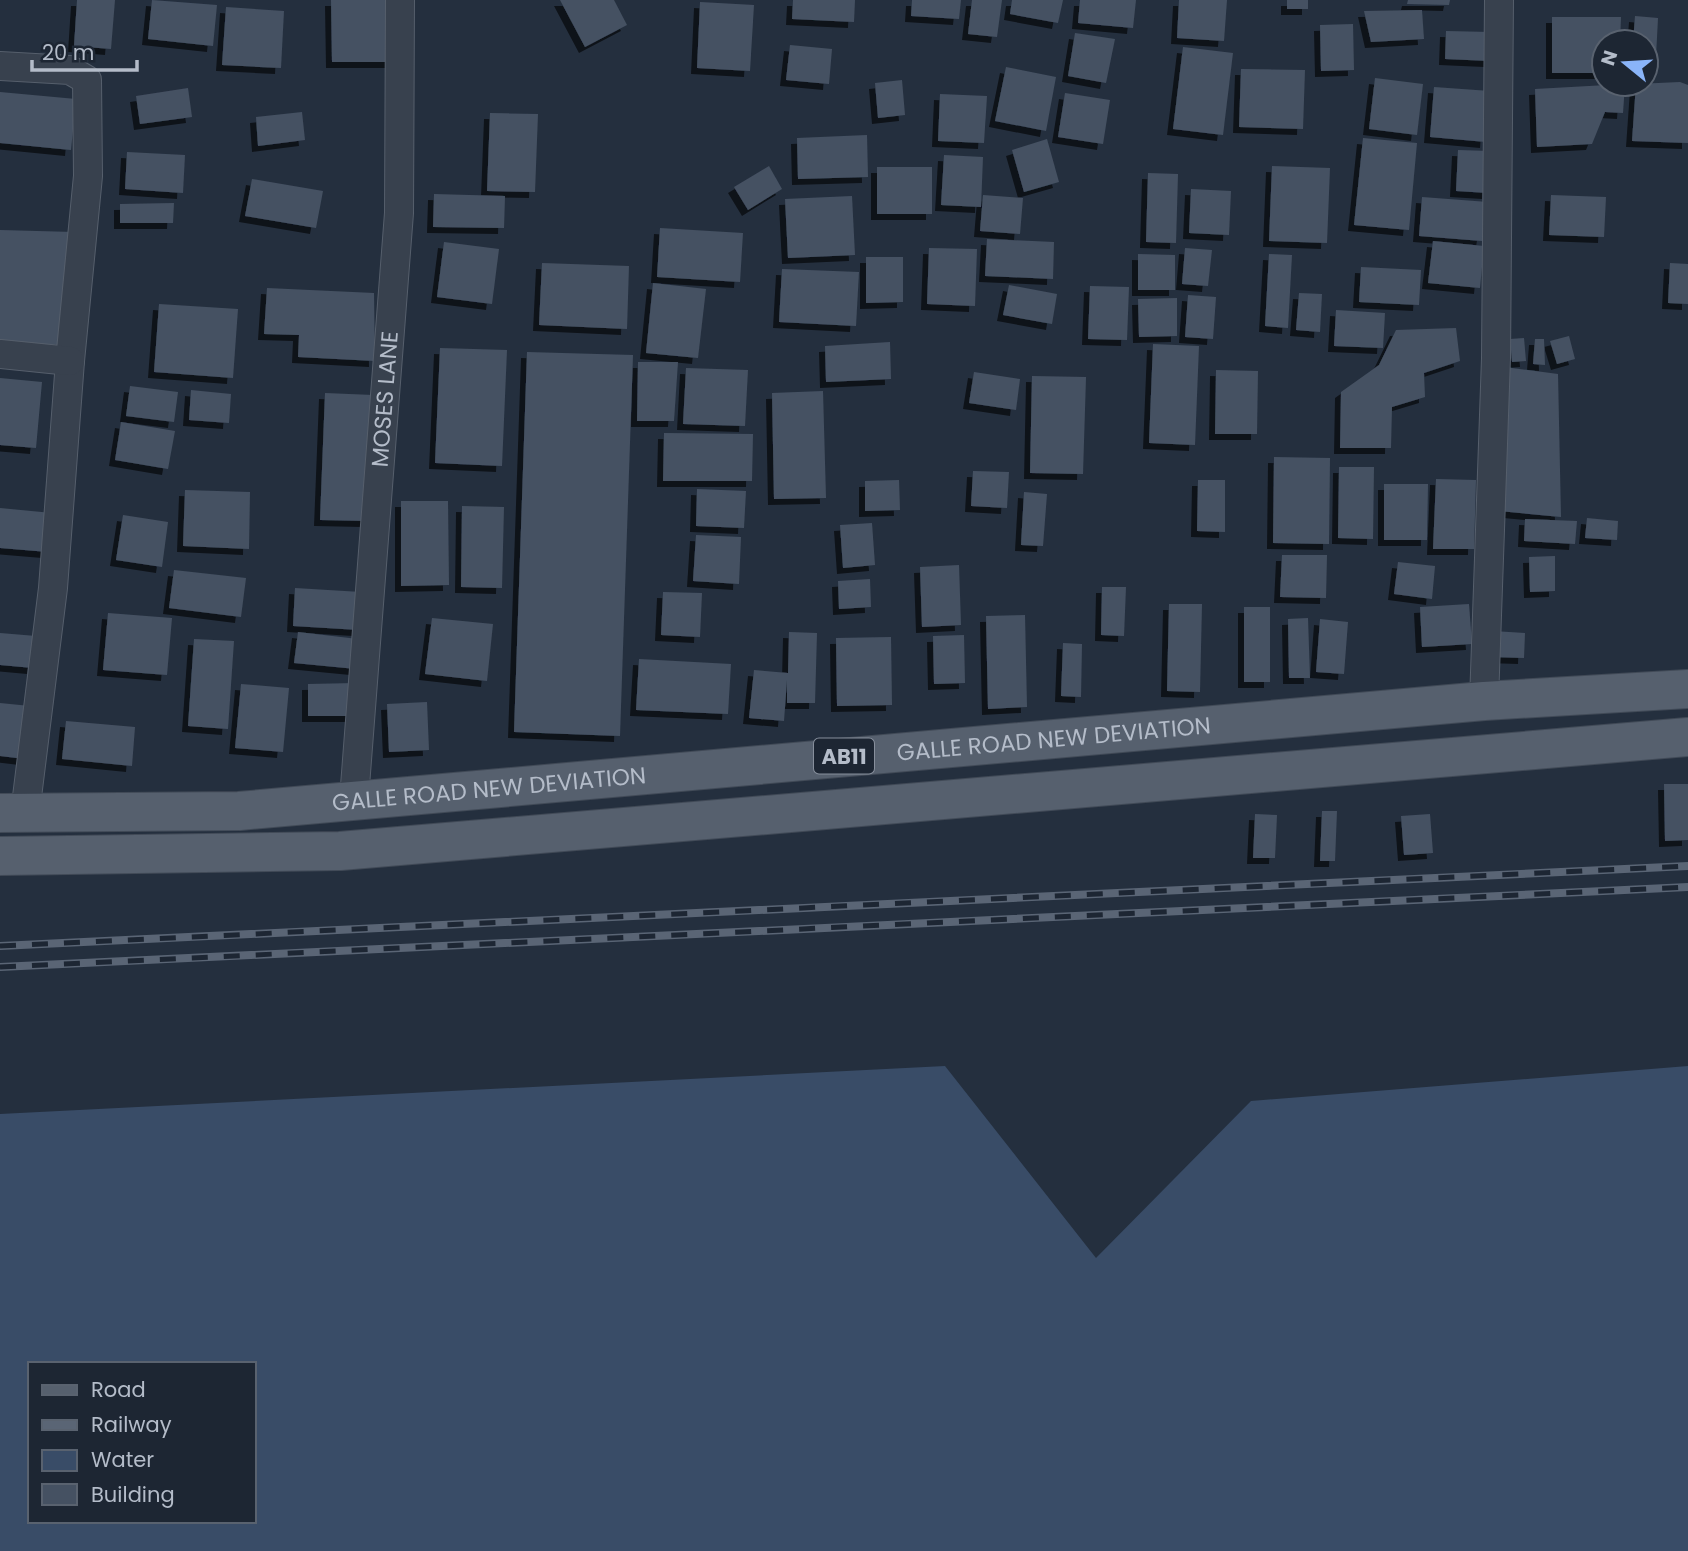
<svg xmlns="http://www.w3.org/2000/svg" width="1688" height="1551" font-family="Poppins,sans-serif">
  <style>
    .water { fill: #394c67; fill-rule: evenodd }
    .building { fill: #455162; filter: url(#shadow) }
    .lines { fill: none; stroke-linecap: round; stroke-linejoin: round }
    .street-casing { stroke: #565f6c; stroke-width: 30 }
    .primary-casing { stroke: #414a57; stroke-width: 40 }
    .street { stroke: #38414e; stroke-width: 28 }
    .primary { stroke: #56606e; stroke-width: 38 }
    .rail-casing { stroke: #5a6575; stroke-width: 8 }
    .rail { stroke: #1d2633; stroke-width: 5; stroke-dasharray: 16; stroke-linecap: butt }
    .labels { text-anchor: middle; dominant-baseline: central; stroke-width: 7; stroke-linejoin: round; paint-order: stroke }
    .shield { fill: #1d2633; stroke: #878f9c; stroke-width: 2 }
    .shield-label { font-size: 21px; font-weight: bold; fill: #b4bcc9 }
    .street-label { font-size: 23px; fill: #b4bcc9; stroke: #1d2633 }
  </style>
  <defs>
    <filter id="shadow"><feDropShadow dx="-6" dy="6" stdDeviation="0" flood-color="#0009"/></filter>
  </defs>
  <rect width="100%" height="100%" fill="#242f3e"/>
  <!-- water -->
  <path class="water" d="M 945,1066 L 1096,1258 L 1251,1101 L 1688,1066 L 1688,1551 L 0,1551 L 0,1114 ZM 30,1364 L 254,1364 L 254,1521 L 30,1521 Z"/>
  <!-- building -->
  <g class="building">
    <polygon points="77,0 115,0 111,49 74,46"/>
    <polygon points="152,0 217,5 213,46 148,39"/>
    <polygon points="331,0 391,0 392,62 332,62"/>
    <polygon points="560,0 614,0 627,25 585,47"/>
    <polygon points="793,0 855,0 854,22 792,19"/>
    <polygon points="912,0 961,0 959,19 911,16"/>
    <polygon points="972,0 1002,0 997,37 968,34"/>
    <polygon points="1012,0 1063,0 1058,23 1010,14"/>
    <polygon points="1080,0 1136,0 1133,28 1078,23"/>
    <polygon points="1179,0 1227,0 1224,41 1177,38"/>
    <rect x="1287" y="0" width="21" height="9"/>
    <polygon points="1408,0 1450,0 1449,5 1407,4"/>
    <polygon points="700,2 754,5 750,71 697,68"/>
    <polygon points="226,7 284,11 281,68 222,65"/>
    <polygon points="1422,10 1424,39 1371,42 1364,11"/>
    <polygon points="1635,16 1658,18 1655,76 1646,76 1646,42 1633,42"/>
    <polygon points="1552,17 1621,17 1620,42 1604,42 1604,73 1552,73"/>
    <polygon points="1353,24 1354,70 1321,71 1320,25"/>
    <polygon points="1446,31 1490,32 1490,61 1445,59"/>
    <polygon points="1075,33 1115,39 1106,83 1068,76"/>
    <polygon points="790,45 832,49 829,84 786,80"/>
    <polygon points="1183,47 1233,53 1223,135 1173,129"/>
    <polygon points="1006,67 1056,77 1046,131 995,121"/>
    <polygon points="1241,69 1305,70 1303,129 1239,127"/>
    <polygon points="1375,78 1423,84 1417,135 1369,129"/>
    <polygon points="902,80 905,115 878,118 875,83"/>
    <polygon points="1680,82 1688,85 1688,143 1632,141 1636,84"/>
    <polygon points="1625,84 1623,113 1605,112 1592,144 1537,147 1535,89"/>
    <polygon points="1434,87 1490,91 1486,142 1430,137"/>
    <polygon points="188,88 192,117 140,124 136,96"/>
    <polygon points="0,92 76,99 71,150 0,143"/>
    <polygon points="1065,93 1110,100 1103,144 1058,137"/>
    <polygon points="940,94 987,96 984,143 938,141"/>
    <polygon points="302,112 305,140 258,146 256,117"/>
    <polygon points="490,113 538,114 535,192 487,191"/>
    <polygon points="867,135 868,177 798,179 797,138"/>
    <polygon points="1363,138 1417,143 1409,230 1354,225"/>
    <polygon points="1047,139 1059,182 1024,192 1012,150"/>
    <polygon points="1458,150 1490,151 1488,193 1456,191"/>
    <polygon points="127,152 185,155 183,193 125,189"/>
    <polygon points="944,155 983,157 981,207 941,205"/>
    <polygon points="769,166 782,189 748,210 734,187"/>
    <polygon points="1272,166 1330,168 1327,243 1269,241"/>
    <rect x="877" y="167" width="55" height="47"/>
    <polygon points="1148,173 1178,174 1176,243 1146,242"/>
    <polygon points="252,179 323,191 316,228 245,216"/>
    <polygon points="1191,189 1231,191 1229,235 1189,233"/>
    <polygon points="434,194 505,196 504,228 433,227"/>
    <polygon points="983,195 1023,198 1020,234 980,231"/>
    <polygon points="1551,195 1606,197 1604,237 1549,235"/>
    <polygon points="852,196 855,255 788,258 785,199"/>
    <polygon points="1422,197 1488,202 1482,241 1419,236"/>
    <polygon points="174,203 173,223 120,223 120,204"/>
    <polygon points="660,228 743,233 740,282 657,277"/>
    <polygon points="0,230 74,232 62,345 0,342"/>
    <polygon points="987,239 1054,242 1053,279 985,276"/>
    <polygon points="1433,241 1484,246 1480,288 1428,283"/>
    <polygon points="444,242 499,249 492,304 437,297"/>
    <polygon points="929,248 977,249 975,306 927,304"/>
    <polygon points="1185,248 1212,250 1208,286 1182,284"/>
    <polygon points="1138,254 1175,255 1175,290 1138,290"/>
    <polygon points="1269,254 1292,255 1288,328 1265,326"/>
    <polygon points="866,257 903,257 903,302 866,303"/>
    <polygon points="542,263 629,266 627,329 539,325"/>
    <polygon points="1670,263 1688,264 1688,304 1668,303"/>
    <polygon points="1361,267 1421,270 1419,305 1359,302"/>
    <polygon points="782,269 859,272 856,326 779,322"/>
    <polygon points="653,283 706,289 698,358 646,353"/>
    <polygon points="1009,285 1057,294 1052,324 1003,315"/>
    <polygon points="1090,286 1129,287 1127,340 1088,339"/>
    <polygon points="267,288 374,293 375,361 298,357 299,335 264,334"/>
    <polygon points="1299,293 1322,294 1320,332 1296,330"/>
    <polygon points="1188,295 1216,297 1213,339 1185,337"/>
    <polygon points="1177,298 1177,336 1139,337 1138,299"/>
    <polygon points="159,304 238,309 233,378 154,372"/>
    <polygon points="1336,310 1385,313 1383,348 1334,346"/>
    <polygon points="1456,328 1460,361 1424,373 1425,397 1392,407 1391,448 1340,448 1341,392 1379,365 1396,330"/>
    <polygon points="1569,336 1575,359 1557,364 1550,341"/>
    <polygon points="1524,338 1526,361 1512,362 1510,339"/>
    <polygon points="1535,339 1544,339 1545,365 1533,364"/>
    <polygon points="890,342 891,379 826,382 825,346"/>
    <polygon points="1153,344 1199,346 1195,445 1149,443"/>
    <polygon points="440,348 507,350 502,466 435,463"/>
    <polygon points="527,352 633,355 620,736 514,732"/>
    <polygon points="638,362 678,362 674,421 637,421"/>
    <polygon points="1504,367 1558,374 1561,517 1499,511"/>
    <polygon points="686,368 748,370 745,426 683,424"/>
    <polygon points="1216,370 1258,371 1257,434 1215,434"/>
    <polygon points="974,372 1020,379 1016,410 969,403"/>
    <polygon points="1032,376 1086,377 1083,474 1030,473"/>
    <polygon points="0,378 42,382 36,448 0,445"/>
    <polygon points="130,386 178,392 174,422 126,416"/>
    <polygon points="191,390 231,394 229,423 189,420"/>
    <polygon points="823,391 826,498 774,499 772,393"/>
    <polygon points="325,393 373,395 368,521 320,520"/>
    <polygon points="121,422 175,431 168,469 115,460"/>
    <polygon points="664,433 753,434 752,481 663,481"/>
    <polygon points="1274,457 1330,458 1329,544 1273,543"/>
    <polygon points="1339,467 1374,467 1373,539 1338,538"/>
    <polygon points="973,471 1009,472 1007,508 971,506"/>
    <polygon points="1436,479 1476,480 1474,549 1433,549"/>
    <polygon points="899,480 900,510 865,511 865,481"/>
    <polygon points="1198,480 1225,480 1225,532 1197,531"/>
    <polygon points="1384,484 1428,484 1427,540 1384,540"/>
    <polygon points="697,489 746,491 744,528 696,526"/>
    <polygon points="185,490 250,492 249,549 183,546"/>
    <polygon points="1024,492 1047,494 1043,546 1021,545"/>
    <polygon points="401,501 448,501 449,585 401,586"/>
    <polygon points="462,506 504,507 502,588 461,587"/>
    <polygon points="0,508 52,513 48,552 0,548"/>
    <polygon points="123,515 168,522 162,567 116,560"/>
    <polygon points="1587,518 1618,521 1617,540 1585,538"/>
    <polygon points="1525,519 1577,521 1575,544 1524,541"/>
    <polygon points="872,523 875,565 843,568 840,525"/>
    <polygon points="696,535 741,537 739,584 693,581"/>
    <polygon points="1282,555 1327,555 1326,598 1280,597"/>
    <polygon points="1555,556 1555,591 1530,592 1529,557"/>
    <polygon points="1398,562 1435,566 1432,599 1394,594"/>
    <polygon points="959,565 961,625 922,627 920,567"/>
    <polygon points="174,570 246,578 241,617 169,608"/>
    <polygon points="870,579 871,607 839,609 838,581"/>
    <polygon points="1102,587 1126,587 1124,636 1101,635"/>
    <polygon points="295,588 361,592 359,630 293,626"/>
    <polygon points="663,592 702,593 700,637 661,635"/>
    <polygon points="1169,604 1202,604 1200,692 1167,691"/>
    <polygon points="1469,604 1472,644 1422,647 1420,607"/>
    <rect x="1244" y="607" width="26" height="75"/>
    <polygon points="108,613 172,618 167,675 103,670"/>
    <polygon points="1025,615 1027,707 988,709 986,616"/>
    <polygon points="432,618 493,624 487,681 425,674"/>
    <polygon points="1308,618 1310,678 1289,678 1288,619"/>
    <polygon points="1320,619 1348,622 1344,674 1316,672"/>
    <polygon points="1493,631 1525,633 1524,658 1492,657"/>
    <polygon points="298,632 358,639 356,669 294,663"/>
    <polygon points="789,632 817,633 815,703 787,703 787,680 784,721 749,718 754,670 788,673"/>
    <polygon points="0,633 36,636 33,668 0,665"/>
    <polygon points="964,635 965,683 934,684 933,636"/>
    <polygon points="891,637 892,705 837,706 836,638"/>
    <polygon points="194,639 234,641 228,729 188,726"/>
    <polygon points="1063,643 1082,644 1081,697 1061,696"/>
    <polygon points="639,659 731,664 728,714 636,710"/>
    <polygon points="356,683 356,716 308,716 308,684"/>
    <polygon points="241,684 289,688 283,752 235,748"/>
    <polygon points="427,702 429,750 389,752 387,704"/>
    <polygon points="0,703 30,706 25,759 0,756"/>
    <polygon points="66,721 135,727 132,766 62,759"/>
    <polygon points="1664,784 1688,784 1688,840 1665,841"/>
    <polygon points="1322,811 1337,811 1335,861 1320,861"/>
    <polygon points="1255,814 1277,815 1275,858 1253,858"/>
    <polygon points="1430,814 1433,853 1404,855 1401,816"/>
  </g>
  <g class="lines">
    <defs>
      <g id="street">
        <polyline points="0,66 70,70 87,80 88,176 70,361 53,588 25,813"/>
        <polyline points="0,354 70,361"/>
        <polyline points="1484,701 1496,358 1499,0"/>
        <path id="s1" d="M 354,799 L 399,213 L 400,0"/>
      </g>
      <g id="primary">
        <path id="s2" d="M 0,813 L 239,811 L 1484,701 L 1688,689"/>
        <polyline points="0,856 340,851 1688,737"/>
      </g>
    </defs>
    <!-- street casing -->
    <use href="#street" class="street-casing"/>
    <!-- primary casing -->
    <use href="#primary" class="primary-casing"/>
    <!-- street -->
    <use href="#street" class="street"/>
    <!-- primary -->
    <use href="#primary" class="primary"/>
    <defs>
      <g id="rail">
        <polyline points="0,946 1688,866"/>
        <polyline points="0,967 1688,887"/>
      </g>
    </defs>
    <!-- rail casing -->
    <use href="#rail" class="rail-casing"/>
    <!-- rail -->
    <use href="#rail" class="rail"/>
  </g>
  <g class="labels">
    <!-- shield labels -->
    <rect class="shield" x="814" y="738.5" width="60" height="35" rx="5"/>
    <g class="shield-label">
      <text x="844" y="756">AB11</text>
    </g>
    <!-- street labels -->
    <g class="street-label">
      <text stroke="none"><textPath href="#s1" startOffset="401">MOSES LANE</textPath></text>
      <text stroke="none"><textPath href="#s2" startOffset="1057">GALLE ROAD NEW DEVIATION</textPath></text>
      <text stroke="none"><textPath href="#s2" startOffset="490">GALLE ROAD NEW DEVIATION</textPath></text>
    </g>
  </g>
  <!-- legend -->
  <rect x="28" y="1362" width="228" height="161" fill="#1d2633" stroke="#59626f" stroke-width="2"/>
  <rect x="42" y="1385" width="35" height="10" fill="#56606e" stroke="#59626f" stroke-width="2"/>
  <text x="91" y="1397" font-size="21" fill="#b4bcc9">Road</text>
  <rect x="42" y="1420" width="35" height="10" fill="#5a6575" stroke="#59626f" stroke-width="2"/>
  <text x="91" y="1432" font-size="21" fill="#b4bcc9">Railway</text>
  <rect x="42" y="1450" width="35" height="21" fill="#394c67" stroke="#59626f" stroke-width="2"/>
  <text x="91" y="1467" font-size="21" fill="#b4bcc9">Water</text>
  <rect x="42" y="1484" width="35" height="21" fill="#455162" stroke="#59626f" stroke-width="2"/>
  <text x="91" y="1502" font-size="21" fill="#b4bcc9">Building</text>
  <!-- north arrow -->
  <g transform="translate(1625 63) rotate(288)"><circle r="33" fill="#1d2633" stroke="#59626f" stroke-width="2"/>
  <path d="M0-5L12 26L0 18L-12 26Z" fill="#8ab4f8"/>
  <text y="-10" font-size="19" font-weight="bold" text-anchor="middle" fill="#b4bcc9">N</text>
  </g>
  <!-- scale -->
  <path d="M32 60v10h105v-10" fill="none" stroke="#b4bcc9" stroke-width="3.5"/>
  <text x="42" y="60" font-size="21" fill="#b4bcc9" stroke="#1d2633" stroke-width="5" paint-order="stroke">20 m</text>
</svg>
